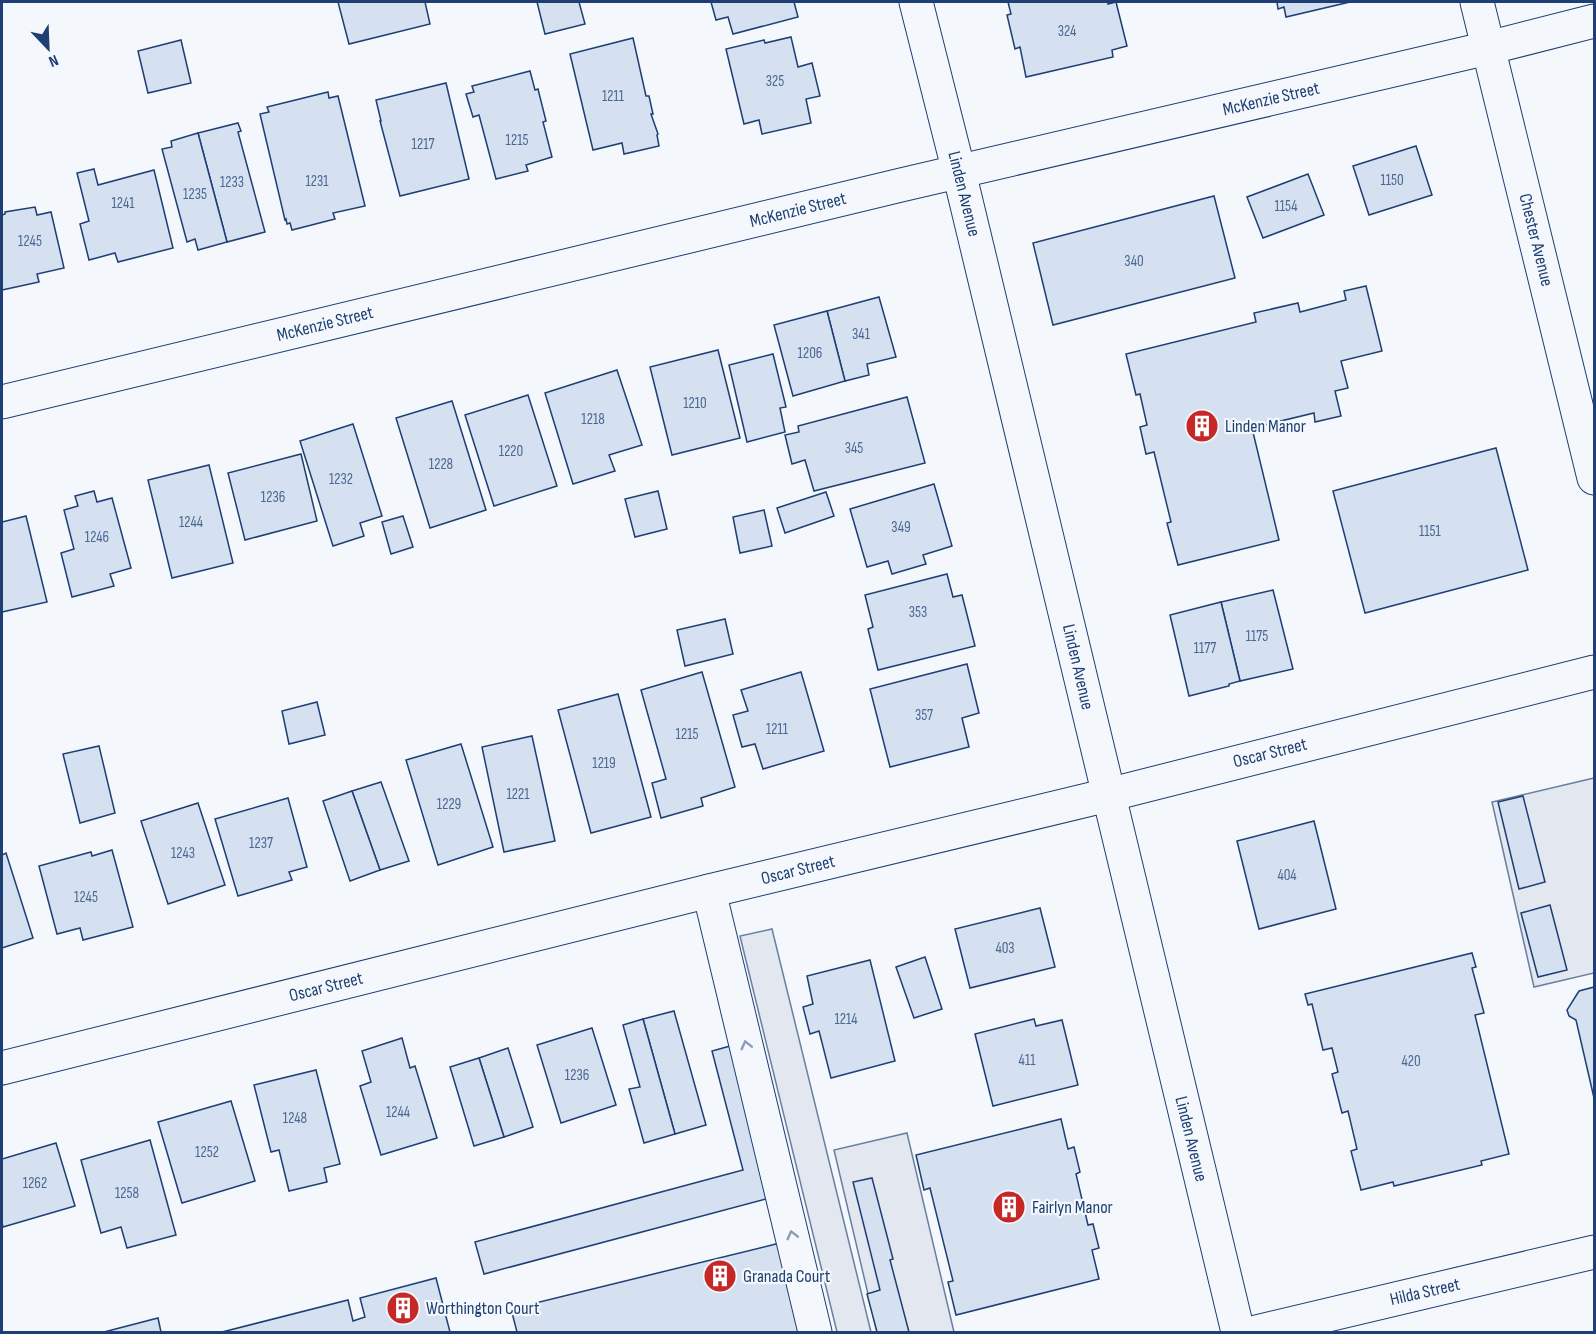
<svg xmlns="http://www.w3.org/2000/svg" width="1596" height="1334" font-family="'Sofia Sans Condensed',sans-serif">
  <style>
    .parking { fill: #e3e8f0; stroke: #687fa3; stroke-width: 1.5 }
    .building { fill: #d5e0f0; stroke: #1d3f73; stroke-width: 1.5 }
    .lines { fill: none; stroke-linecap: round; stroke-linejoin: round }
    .minor-casing { stroke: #1d3f73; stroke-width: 35 }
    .minor { stroke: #f4f7fb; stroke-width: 33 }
    .oneway { stroke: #889bb7 }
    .labels { text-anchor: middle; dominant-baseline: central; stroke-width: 4.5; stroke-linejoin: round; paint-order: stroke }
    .number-label { font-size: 15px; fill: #4b6792 }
    .street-label { font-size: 18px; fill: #1d3f73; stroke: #f4f7fb }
    .poi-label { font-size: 18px; fill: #1d3f73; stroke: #f4f7fb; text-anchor: start }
  </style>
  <rect width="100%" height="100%" fill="#f4f7fb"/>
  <!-- parking -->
  <g class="parking">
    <polygon points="1594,778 1594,973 1534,987 1492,802"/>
    <polygon points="772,929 871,1332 837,1332 740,936"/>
    <polygon points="907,1133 954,1332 877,1332 834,1150"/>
  </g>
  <!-- building -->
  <g class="building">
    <polygon points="338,2 425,2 430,24 349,44"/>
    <polygon points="537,2 579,2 585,24 545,34"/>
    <polygon points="711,2 794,2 798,17 733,34 728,17 716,20"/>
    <polygon points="1008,2 1108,2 1108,4 1116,2 1127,46 1112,50 1113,57 1026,77 1020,47 1015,49 1007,15 1011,14"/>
    <polygon points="1277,2 1350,2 1286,17 1284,7 1278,9"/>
    <polygon points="791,37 798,67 812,63 820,96 806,99 811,123 762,134 759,120 744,124 726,49 764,40 765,43"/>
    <polygon points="633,38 646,96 649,96 653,114 651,114 658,134 657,135 659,146 624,154 622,143 593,150 570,54"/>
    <polygon points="181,40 191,83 148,93 138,51"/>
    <polygon points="530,71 535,90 538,89 546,121 543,122 552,157 526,165 528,171 496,179 479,115 473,117 466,94 474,92 472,86"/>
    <polygon points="446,83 469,179 400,196 380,121 381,121 376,100"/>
    <polygon points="328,92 329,98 338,96 365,206 333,213 335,219 292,230 290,223 287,224 286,219 285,220 260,114 269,112 267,107"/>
    <polygon points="238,123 241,131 238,132 265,232 227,242 198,133"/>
    <polygon points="198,133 227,242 198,250 195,239 187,242 162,149 172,147 171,141"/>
    <polygon points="1416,146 1432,195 1369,215 1353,166"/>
    <polygon points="94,169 98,185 154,170 173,248 118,262 115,253 89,260 80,224 89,221 77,173"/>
    <polygon points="1308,174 1324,215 1263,238 1247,197"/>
    <polygon points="1214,196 1235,278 1053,325 1033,243"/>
    <polygon points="35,207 37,215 51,212 64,268 37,274 39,282 2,290 2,215 5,214 5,212"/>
    <polygon points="1366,286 1382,351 1341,361 1348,388 1335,391 1341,416 1315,422 1314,413 1252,428 1279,540 1178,565 1167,523 1171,522 1154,452 1146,454 1140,427 1147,425 1140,394 1136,395 1126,354 1256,322 1254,313 1298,303 1300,312 1346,300 1344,291"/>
    <polygon points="879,297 896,357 867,364 869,375 845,381 827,311"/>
    <polygon points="827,311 845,381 793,396 774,325"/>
    <polygon points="718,350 740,438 672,455 650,367"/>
    <polygon points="773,354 786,407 780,408 785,432 747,442 729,365"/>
    <polygon points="617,370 642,445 609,455 615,471 573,484 545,393"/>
    <polygon points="528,395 557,486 494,506 465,415"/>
    <polygon points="907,397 925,463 814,491 805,460 792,464 785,435 799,432 798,426"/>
    <polygon points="452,401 486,510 430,528 396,418"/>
    <polygon points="353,424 382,516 360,523 364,536 333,546 300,441"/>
    <polygon points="1496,448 1528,570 1365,613 1333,491"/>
    <polygon points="301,454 317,521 245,540 228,473"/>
    <polygon points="209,465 233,563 172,578 148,480"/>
    <polygon points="934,484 952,546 923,555 926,564 892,574 888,561 867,567 850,509"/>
    <polygon points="94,491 97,502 112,498 131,568 110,574 114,586 72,597 61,553 74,549 64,510 78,506 75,496"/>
    <polygon points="658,491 667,529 635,537 625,499"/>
    <polygon points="826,492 834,516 785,533 777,508"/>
    <polygon points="764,510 772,546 740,553 733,517"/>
    <polygon points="26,516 47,602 2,612 2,522"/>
    <polygon points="403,516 413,547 391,554 382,522"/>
    <polygon points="947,574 953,597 962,595 975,646 878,670 868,629 873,627 865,595"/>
    <polygon points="1273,590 1293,669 1240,681 1221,602"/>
    <polygon points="1221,602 1240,681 1229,684 1229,686 1189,696 1170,615"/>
    <polygon points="725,619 733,654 685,666 677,630"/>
    <polygon points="967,664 979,713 962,718 969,747 890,767 870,689"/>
    <polygon points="702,672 735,787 701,798 703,806 661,818 652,783 666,779 641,690"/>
    <polygon points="801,672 824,751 763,769 755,744 742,747 733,715 748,711 741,690"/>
    <polygon points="618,694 651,817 591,833 558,710"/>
    <polygon points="317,702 325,735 289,744 282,711"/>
    <polygon points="532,736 555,841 504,852 482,747"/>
    <polygon points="461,744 493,847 438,865 406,760"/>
    <polygon points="99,746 115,813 80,823 63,754"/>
    <polygon points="381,782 409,861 380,870 352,791"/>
    <polygon points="352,791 380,870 350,881 323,801"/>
    <polygon points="1523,796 1545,882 1519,889 1498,802"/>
    <polygon points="288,798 307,867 289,872 292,880 238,896 215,819"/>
    <polygon points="198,803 225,885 168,904 141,821"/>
    <polygon points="1314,821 1336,909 1259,929 1237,841"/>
    <polygon points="112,850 133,927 83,940 80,928 57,934 39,866 91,852 92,856"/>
    <polygon points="6,853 33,938 2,948 2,855"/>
    <polygon points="1550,905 1567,970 1538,977 1521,913"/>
    <polygon points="1040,908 1055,967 970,988 955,929"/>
    <polygon points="1472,953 1476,967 1472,968 1484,1013 1475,1015 1509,1154 1481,1161 1482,1165 1394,1186 1393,1182 1361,1190 1351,1151 1357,1149 1348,1111 1342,1113 1332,1074 1338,1072 1332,1048 1323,1050 1312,1004 1308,1005 1305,994"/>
    <polygon points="925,957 942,1009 914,1018 896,967"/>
    <polygon points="870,960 895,1061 831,1078 819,1031 810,1034 803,1007 813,1004 807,976"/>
    <polygon points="1594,987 1594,1098 1576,1020 1569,1016 1567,1010 1579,991"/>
    <polygon points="674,1011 706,1125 675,1134 643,1019"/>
    <polygon points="643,1019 675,1134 644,1143 629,1089 640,1087 623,1025"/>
    <polygon points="1034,1019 1036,1026 1062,1020 1078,1085 993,1106 975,1034"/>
    <polygon points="592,1028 616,1105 561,1123 537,1045"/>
    <polygon points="402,1038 410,1068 415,1066 437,1138 381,1155 360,1086 371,1082 362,1051"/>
    <polygon points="741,1043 781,1195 484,1274 475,1242 743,1170 712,1051"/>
    <polygon points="508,1048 533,1127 504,1137 479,1058"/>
    <polygon points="479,1058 504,1137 474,1146 450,1067"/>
    <polygon points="316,1070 340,1164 324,1168 327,1182 289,1191 279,1150 271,1152 254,1085"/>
    <polygon points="231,1101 255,1181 182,1203 158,1122"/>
    <polygon points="1061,1119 1068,1149 1074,1147 1080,1172 1076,1174 1088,1225 1093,1224 1099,1248 1092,1250 1099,1279 956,1315 948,1282 953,1281 930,1188 924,1190 916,1155"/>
    <polygon points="150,1140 176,1235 127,1248 121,1227 101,1233 81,1160"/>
    <polygon points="56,1143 75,1206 3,1227 2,1223 2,1159"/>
    <polygon points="872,1178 893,1259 890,1260 909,1332 877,1332 867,1294 880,1290 853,1182"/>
    <polygon points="784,1242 806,1332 517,1332 511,1309"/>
    <polygon points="436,1278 450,1332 222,1332 348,1300 353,1321 365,1317 360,1298"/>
    <polygon points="158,1318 161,1332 104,1332"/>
  </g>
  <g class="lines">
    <defs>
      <g id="minor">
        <polyline points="916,2 959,172 1238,1332"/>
        <polyline points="1477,2 1594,478"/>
        <polyline points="2,402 901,185 1488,48 1594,21"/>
        <polyline points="709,891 815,1332"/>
        <polyline points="2,1068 709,891 1108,795 1594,672"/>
        <polyline points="1256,1332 1594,1252"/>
      </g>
    </defs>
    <!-- minor casing -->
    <use href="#minor" class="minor-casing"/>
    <!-- minor -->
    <use href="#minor" class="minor"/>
  </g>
  <!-- one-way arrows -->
  <defs><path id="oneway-chevron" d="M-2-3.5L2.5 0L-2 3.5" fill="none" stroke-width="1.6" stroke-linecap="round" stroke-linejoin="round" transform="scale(1.5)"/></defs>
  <g class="oneway">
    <use href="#oneway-chevron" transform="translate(746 1045) rotate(-104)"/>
    <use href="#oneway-chevron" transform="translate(792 1235) rotate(-104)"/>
  </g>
  <!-- icons -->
  <defs>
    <symbol id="building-disc" viewBox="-11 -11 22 22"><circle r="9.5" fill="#c62828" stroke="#f4f7fb"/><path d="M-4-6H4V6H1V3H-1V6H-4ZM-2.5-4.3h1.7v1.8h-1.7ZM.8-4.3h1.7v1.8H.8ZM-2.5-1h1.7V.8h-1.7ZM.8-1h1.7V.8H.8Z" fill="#fff"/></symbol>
  </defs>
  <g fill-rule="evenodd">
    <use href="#building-disc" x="1183" y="407" width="38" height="38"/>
    <use href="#building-disc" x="990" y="1188" width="38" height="38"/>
    <use href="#building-disc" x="701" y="1257" width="38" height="38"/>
    <use href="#building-disc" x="384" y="1289" width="38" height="38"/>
  </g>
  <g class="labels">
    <!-- number labels -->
    <g class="number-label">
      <text x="1067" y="31">324</text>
      <text x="775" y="81">325</text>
      <text x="613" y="96">1211</text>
      <text x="517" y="140">1215</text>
      <text x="423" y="144">1217</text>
      <text x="1392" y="180">1150</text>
      <text x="317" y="181">1231</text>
      <text x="232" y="182">1233</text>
      <text x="195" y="194">1235</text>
      <text x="123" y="203">1241</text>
      <text x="1286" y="206">1154</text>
      <text x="30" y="241">1245</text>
      <text x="1134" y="261">340</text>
      <text x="861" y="334">341</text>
      <text x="810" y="353">1206</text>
      <text x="695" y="403">1210</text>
      <text x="593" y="419">1218</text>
      <text x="854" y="448">345</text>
      <text x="511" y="451">1220</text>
      <text x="441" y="464">1228</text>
      <text x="341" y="479">1232</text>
      <text x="273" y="497">1236</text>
      <text x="191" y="522">1244</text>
      <text x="901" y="527">349</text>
      <text x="1430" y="531">1151</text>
      <text x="97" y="537">1246</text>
      <text x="918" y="612">353</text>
      <text x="1257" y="636">1175</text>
      <text x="1205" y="648">1177</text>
      <text x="924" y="715">357</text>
      <text x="777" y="729">1211</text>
      <text x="687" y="734">1215</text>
      <text x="604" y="763">1219</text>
      <text x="518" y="794">1221</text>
      <text x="449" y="804">1229</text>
      <text x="261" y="843">1237</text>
      <text x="183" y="853">1243</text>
      <text x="1287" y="875">404</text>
      <text x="86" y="897">1245</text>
      <text x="1005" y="948">403</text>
      <text x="846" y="1019">1214</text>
      <text x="1027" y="1060">411</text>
      <text x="1411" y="1061">420</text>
      <text x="577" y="1075">1236</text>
      <text x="398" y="1112">1244</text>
      <text x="295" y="1118">1248</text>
      <text x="207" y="1152">1252</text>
      <text x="35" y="1183">1262</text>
      <text x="127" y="1193">1258</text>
    </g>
    <!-- street labels -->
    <g class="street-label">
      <text transform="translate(1271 99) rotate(-13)">McKenzie Street</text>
      <text transform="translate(964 194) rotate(76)">Linden Avenue</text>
      <text transform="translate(798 210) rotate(-14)">McKenzie Street</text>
      <text transform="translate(1536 240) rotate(76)">Chester Avenue</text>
      <text transform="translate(325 324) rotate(-14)">McKenzie Street</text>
      <text transform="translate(1078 667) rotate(77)">Linden Avenue</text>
      <text transform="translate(1270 753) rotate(-14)">Oscar Street</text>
      <text transform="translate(798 870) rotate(-14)">Oscar Street</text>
      <text transform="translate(326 987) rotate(-14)">Oscar Street</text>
      <text transform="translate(1191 1139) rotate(76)">Linden Avenue</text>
      <text transform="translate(1425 1292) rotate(-13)">Hilda Street</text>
    </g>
    <!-- poi labels -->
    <g class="poi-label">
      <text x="1225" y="426">Linden Manor</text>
      <text x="1032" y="1207">Fairlyn Manor</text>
      <text x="743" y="1276">Granada Court</text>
      <text x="426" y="1308">Worthington Court</text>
    </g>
  </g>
  <!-- border -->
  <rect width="1596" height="1334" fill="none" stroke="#1d3f73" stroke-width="6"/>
  <!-- north arrow -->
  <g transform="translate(48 48) rotate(157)" stroke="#f4f7fb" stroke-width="4.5" paint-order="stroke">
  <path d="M0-4.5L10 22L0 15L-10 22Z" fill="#1d3f73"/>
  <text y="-9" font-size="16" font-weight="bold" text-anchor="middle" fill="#1d3f73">N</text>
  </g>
</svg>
